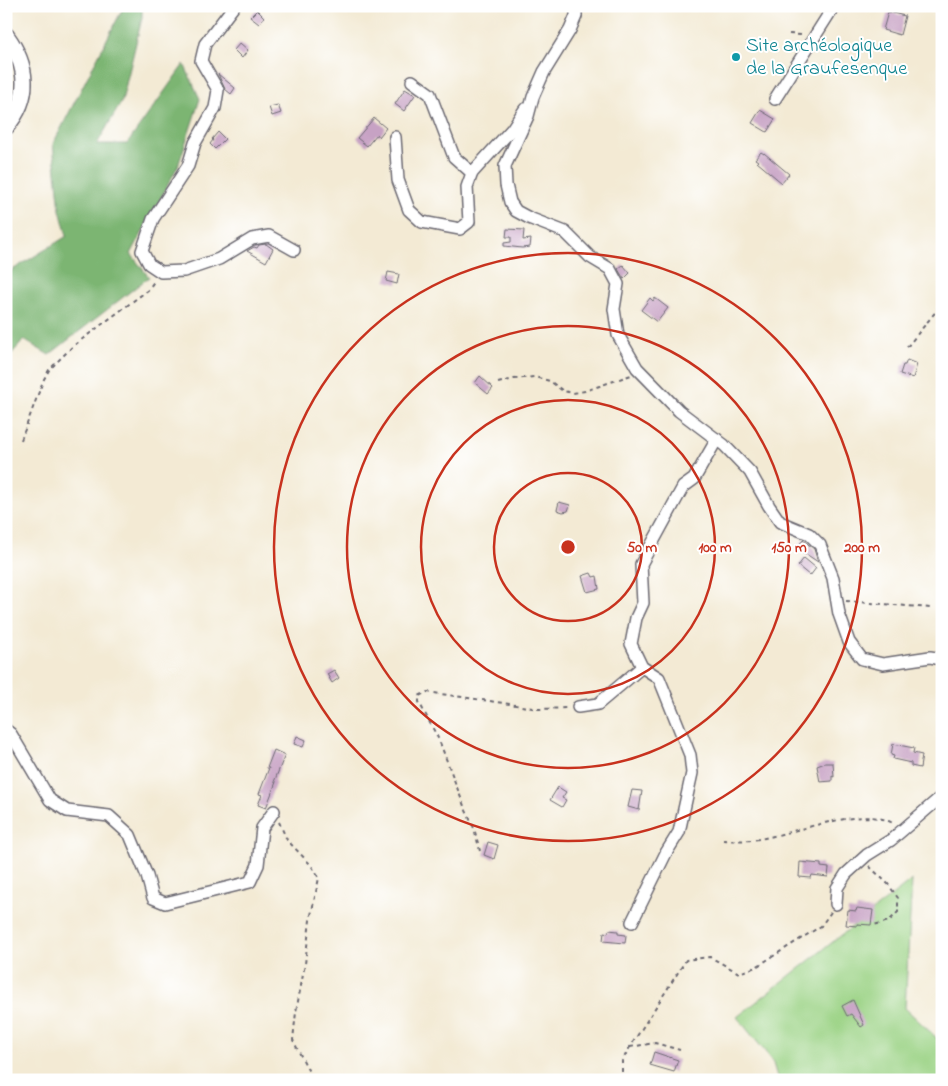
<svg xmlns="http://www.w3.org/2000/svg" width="948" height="1086" font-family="'Indie Flower',sans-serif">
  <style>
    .green { fill: #9bd385; stroke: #5e7a60 }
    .forest { fill: #7cb572; stroke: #4f6c56 }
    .building { fill: #c7a2c4 }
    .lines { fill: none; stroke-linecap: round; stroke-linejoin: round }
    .minor-casing { stroke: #6b6871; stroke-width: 14 }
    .major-casing { stroke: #6b6871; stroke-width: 18 }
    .path { stroke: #6b6871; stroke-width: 2; stroke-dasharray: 4 4; stroke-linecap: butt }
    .minor { stroke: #fff; stroke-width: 11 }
    .major { stroke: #fff; stroke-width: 15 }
    .ring { fill: none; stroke: #c8321e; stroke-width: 2.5 }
    .culture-dot { fill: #0f9aa8; stroke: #fff; stroke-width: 2 }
    .labels { text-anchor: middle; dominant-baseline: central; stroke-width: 4; stroke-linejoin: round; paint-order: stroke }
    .culture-label { font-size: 20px; fill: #0d838f; stroke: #fff; text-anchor: start }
    .centre { fill: #c8321e; stroke: #fff; stroke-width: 2.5 }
    .ring-label { font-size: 15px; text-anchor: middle; font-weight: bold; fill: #c8321e; stroke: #fff; stroke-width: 4; stroke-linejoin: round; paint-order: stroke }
  </style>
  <rect width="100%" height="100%" fill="#fff"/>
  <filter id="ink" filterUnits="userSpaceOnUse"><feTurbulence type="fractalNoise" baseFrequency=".02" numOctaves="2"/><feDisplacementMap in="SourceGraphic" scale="10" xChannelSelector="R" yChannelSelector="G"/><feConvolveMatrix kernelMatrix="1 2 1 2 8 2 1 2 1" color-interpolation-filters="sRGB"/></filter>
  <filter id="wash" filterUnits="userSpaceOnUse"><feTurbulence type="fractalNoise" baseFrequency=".0096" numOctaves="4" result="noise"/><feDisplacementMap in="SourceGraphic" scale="20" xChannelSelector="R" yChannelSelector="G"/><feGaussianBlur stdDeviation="1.12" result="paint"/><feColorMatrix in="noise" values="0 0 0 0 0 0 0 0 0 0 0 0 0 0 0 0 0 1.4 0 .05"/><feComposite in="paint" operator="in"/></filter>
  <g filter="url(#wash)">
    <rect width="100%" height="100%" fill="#f3ead4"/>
    <!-- green -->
    <polygon class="green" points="912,880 905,1008 942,1043 942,1080 778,1080 772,1060 737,1017"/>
    <!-- forest -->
    <polygon class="forest" points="124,6 142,6 142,18 122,101 97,144 127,144 184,64 200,99 178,166 131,254 149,277 49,355 24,340 6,360 6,274 67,236 60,210 53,144"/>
    <g id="blocks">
      <!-- building -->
      <g class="building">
        <polygon points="257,10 264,17 259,24 250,17"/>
        <polygon points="888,12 905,16 900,35 883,30"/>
        <polygon points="240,43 248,50 242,58 234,50"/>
        <polygon points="218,74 235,88 231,94 225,89"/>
        <polygon points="405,89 415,95 404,111 395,104"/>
        <polygon points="278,105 281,113 272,116 269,107"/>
        <polygon points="760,110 775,119 767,132 752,123"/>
        <polygon points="374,118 386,128 379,137 377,134 367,146 357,138"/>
        <polygon points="218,132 225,139 215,149 210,144 213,140 212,139"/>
        <polygon points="761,152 764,154 764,153 789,174 782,183 757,162 758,161 755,159"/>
        <polygon points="507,229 524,230 523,240 531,239 530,247 522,248 504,246 504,243 511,242 511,237 506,237"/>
        <polygon points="266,244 273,249 266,262 247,251 254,247 257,248 259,245"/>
        <polygon points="623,265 630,273 624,279 618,269"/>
        <polygon points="388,272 399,274 397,284 386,281"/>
        <polygon points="650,298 653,301 655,298 668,308 657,322 641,310"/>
        <polygon points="907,360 917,364 913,378 900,374 903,365 905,365"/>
        <polygon points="480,376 493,388 488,394 475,383"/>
        <polygon points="559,502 570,505 568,511 563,512 557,510"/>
        <polygon points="803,540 814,549 818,562 797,548"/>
        <polygon points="804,558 816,568 810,576 798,566"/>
        <polygon points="591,573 593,577 597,576 599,589 587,592 582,576"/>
        <polygon points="334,670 339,678 332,683 327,674"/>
        <polygon points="297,736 306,740 303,747 294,744"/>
        <polygon points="893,744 914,748 913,753 922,755 920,768 911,766 911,763 893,759 894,756 891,755"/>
        <polygon points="274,750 285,755 274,782 276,782 266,808 258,805 262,795 259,794 269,768 267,768"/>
        <polygon points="825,763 833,763 834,777 832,776 832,781 820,782 817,766"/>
        <polygon points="558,787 566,792 562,798 566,800 562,807 550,800"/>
        <polygon points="632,790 642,791 639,810 628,807"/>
        <polygon points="488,842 498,845 494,859 484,855"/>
        <polygon points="800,862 821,864 821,867 829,868 828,877 812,875 811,878 799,877"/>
        <polygon points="857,908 873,910 871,925 857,924 857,926 846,925 848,910 856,911"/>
        <polygon points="609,930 618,931 618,934 626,935 625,943 603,941 604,932 608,933"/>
        <polygon points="853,1000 864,1025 861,1027 851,1014 847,1016 842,1006"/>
        <polygon points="654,1052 678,1060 674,1072 650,1065"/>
      </g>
    </g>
  </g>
  <g filter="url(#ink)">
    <use href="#blocks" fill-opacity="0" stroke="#6b6871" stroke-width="1"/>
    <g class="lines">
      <defs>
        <g id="minor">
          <polyline points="234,6 205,44 201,61 218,90 215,108 195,143 188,166 153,219 142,251 149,264 161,272 184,271 219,259 252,239 269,236 294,250"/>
          <polyline points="576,6 576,16 570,30 544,72 533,97 528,116 505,166 506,185 510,202 516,211 529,218 565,232 590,257 610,269 618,284 614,309 618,335 637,368 679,411 724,445 750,472 769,506 780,522 809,534 820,545 833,578 839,614 849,642 862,659 883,664 930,657 942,659"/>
          <polyline points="412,81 430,94 454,157 472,173"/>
          <polyline points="775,99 834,6"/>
          <polyline points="395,137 398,180 409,210 422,222 460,229 469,222 467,187 472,173 512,129 525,109"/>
          <polyline points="578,707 598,704 642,667"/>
          <polyline points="6,730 11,734 50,800 67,811 109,816 130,835 147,876 153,898 165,903 250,882 258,865 262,828 274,811"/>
          <polyline points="836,904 837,888 846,874 867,855 891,840 942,796"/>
          <polyline points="632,922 666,853 679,832 692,773 690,755 659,678 642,667 631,644 636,618 643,603 641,564 683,487 694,479 717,439"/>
        </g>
        <path id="major" d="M 6,35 C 28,65 32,97 6,127"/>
      </defs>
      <!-- minor casing -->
      <use href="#minor" class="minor-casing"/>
      <!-- major casing -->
      <use href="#major" class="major-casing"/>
      <!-- path -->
      <g class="path">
        <polyline points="789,34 801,35 804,33"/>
        <polyline points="907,347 942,304"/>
        <polyline points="498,383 514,379 534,377 550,381 563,391 573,393 585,391 631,375"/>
        <polyline points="21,440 43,381 49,370 73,346 148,290 155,280"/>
        <polyline points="846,601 931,608"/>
        <polyline points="279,822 287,840 311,865 319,878 310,920 305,964 296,1012 293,1040 313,1080"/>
        <path d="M 723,840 C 739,841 753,841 769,837 C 799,831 868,805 894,824"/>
        <polyline points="480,851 474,828 464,806 439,740 419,702 419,696 427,692 510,704 538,709 569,708"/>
        <polyline points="869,866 888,884 898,898 898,912 889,921 874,925"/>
        <polyline points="630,1047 655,1043 680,1050"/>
        <polyline points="622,1080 622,1061 630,1047 686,960 710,957 739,973 756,967 821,926 831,912"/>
      </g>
      <!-- minor -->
      <use href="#minor" class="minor"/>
      <!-- major -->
      <use href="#major" class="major"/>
    </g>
  </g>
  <!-- distance rings -->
  <g class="ring">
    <circle cx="568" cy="547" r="74"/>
    <circle cx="568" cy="547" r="147"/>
    <circle cx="568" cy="547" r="221"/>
    <circle cx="568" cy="547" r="294"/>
  </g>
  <!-- markers -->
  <circle class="culture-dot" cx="736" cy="57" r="5"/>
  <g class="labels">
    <!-- culture labels -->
    <g class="culture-label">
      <text x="746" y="46">Site archéologique<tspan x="746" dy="23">de la Graufesenque</tspan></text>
    </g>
  </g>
  <circle cx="568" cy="547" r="8" class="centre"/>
  <g class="ring-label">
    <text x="642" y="552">50 m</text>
    <text x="715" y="552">100 m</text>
    <text x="789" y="552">150 m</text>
    <text x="862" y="552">200 m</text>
  </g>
  <!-- margin -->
  <rect width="948" height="1086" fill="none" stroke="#fff" stroke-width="25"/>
</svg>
